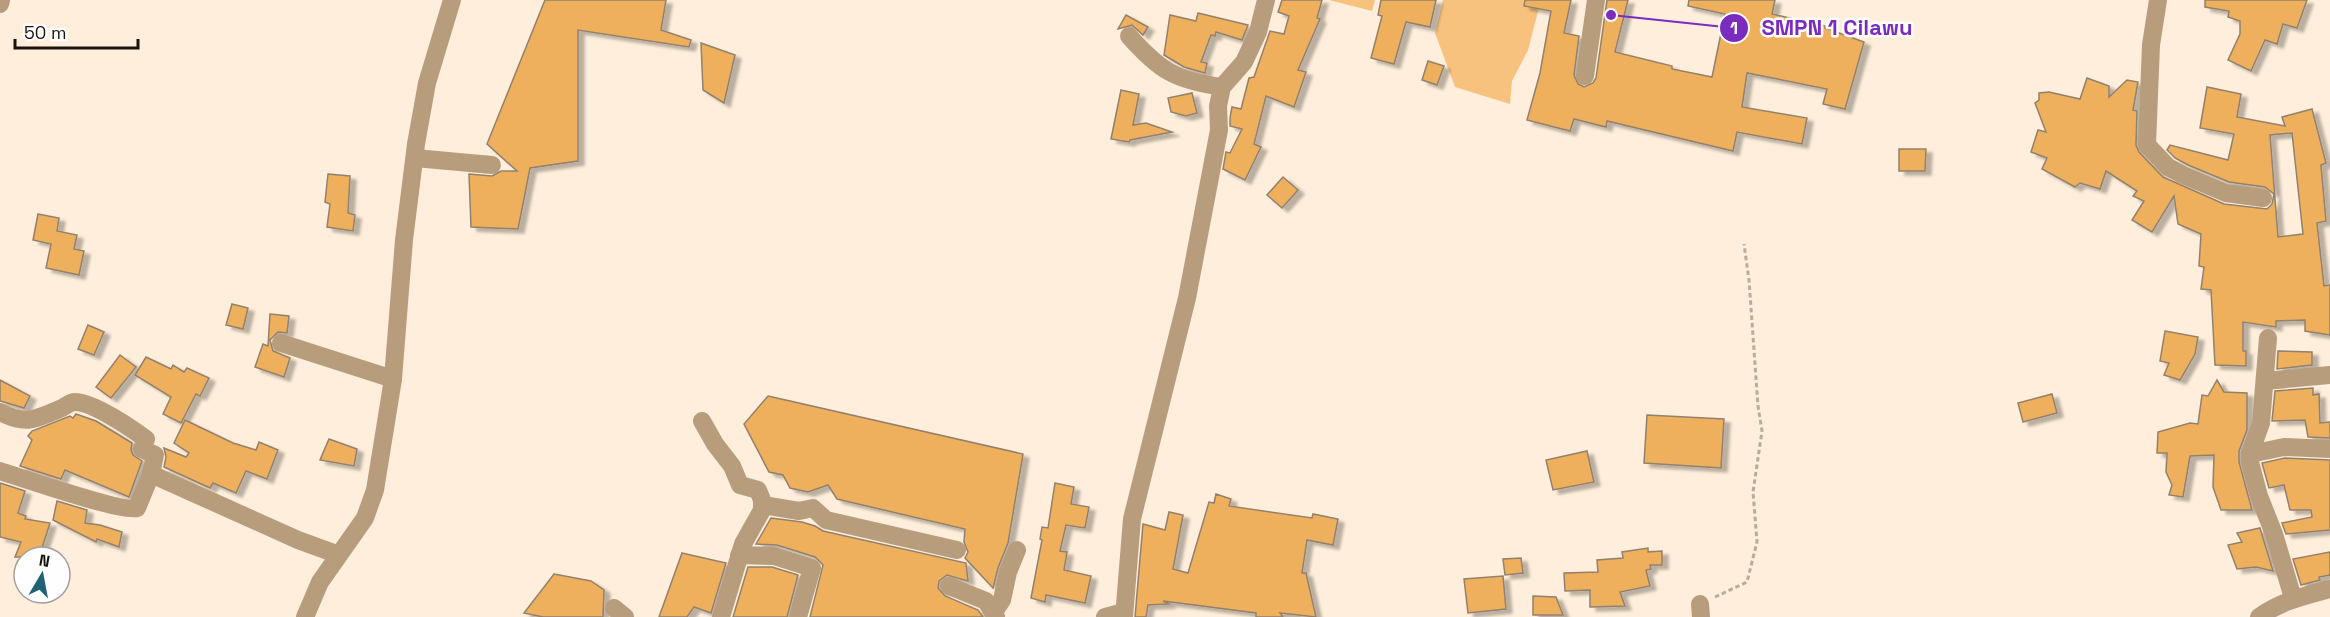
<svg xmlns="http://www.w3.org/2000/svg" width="2330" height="617" font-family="'Space Grotesk',sans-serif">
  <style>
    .green { fill: #f7c27e }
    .building { fill: #eeb05d; stroke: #93816c; stroke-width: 1.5; fill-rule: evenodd; filter: url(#shadow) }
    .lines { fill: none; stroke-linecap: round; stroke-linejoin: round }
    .path { stroke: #b9ac9c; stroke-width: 3; stroke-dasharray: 4.5 3; stroke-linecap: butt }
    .minor { stroke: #b89d7d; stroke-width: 18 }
    .leader { fill: none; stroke: #7b2cbf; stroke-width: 2 }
    .callout-dot { fill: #7b2cbf; stroke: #fefefe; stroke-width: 2 }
    .mark-label { font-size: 18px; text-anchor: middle; font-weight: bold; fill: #fff }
    .callout-label { font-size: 22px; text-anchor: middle; font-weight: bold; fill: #7b2cbf; stroke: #fefefe; stroke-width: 5; stroke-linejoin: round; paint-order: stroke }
  </style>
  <defs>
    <filter id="shadow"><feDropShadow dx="6" dy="4" stdDeviation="1.5" flood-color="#0004"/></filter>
  </defs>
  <rect width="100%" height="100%" fill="#feeedb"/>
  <!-- green -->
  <g class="green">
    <polygon points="1329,0 1375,0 1372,11"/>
    <polygon points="1443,0 1541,0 1528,50 1512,81 1510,104 1455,87 1435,33"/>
  </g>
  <!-- building -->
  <g class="building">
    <polygon points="545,0 666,0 661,30 691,40 689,47 578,30 578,161 530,168 518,229 471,227 469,174 492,176 501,171 517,171 487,144"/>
    <polygon points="1282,0 1322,0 1317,18 1320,19 1298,70 1306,72 1294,107 1266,96 1254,144 1261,147 1245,180 1223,169 1226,152 1230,153 1242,129 1230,126 1230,118 1232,107 1241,109 1249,78 1254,77 1270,31 1284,34 1289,16 1278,12"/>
    <polygon points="1381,0 1436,0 1430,27 1406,22 1394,64 1371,58 1382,16 1378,15"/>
    <polygon points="1525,0 1571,0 1564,33 1579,36 1574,75 1578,84 1584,87 1593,83 1596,78 1607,0 1628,0 1615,52 1672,66 1672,69 1712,77 1725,14 1688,6 1689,0 1775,0 1772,14 1825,26 1825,28 1864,42 1845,109 1823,104 1827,89 1747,73 1742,107 1807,118 1802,144 1737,132 1733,151 1607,121 1606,127 1574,119 1570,131 1527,120 1540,73 1551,11 1524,6"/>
    <polygon points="2205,0 2307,0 2297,28 2283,24 2277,44 2265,40 2251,71 2228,60 2240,34 2240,21 2228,17 2229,11 2205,7"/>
    <polygon points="1198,13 1248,25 1242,40 1216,32 1215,36 1211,35 1201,62 1207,63 1205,73 1184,67 1164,55 1170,15 1196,21"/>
    <polygon points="1126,15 1148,27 1143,35 1132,25 1118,29"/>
    <polygon points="701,43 735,55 724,103 703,90"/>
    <polygon points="1428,61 1444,66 1437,85 1422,80"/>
    <path d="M 2087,78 L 2109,86 L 2109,97 L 2127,80 L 2138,82 L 2133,110 L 2137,111 L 2136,145 L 2139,152 L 2163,177 L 2224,204 L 2267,209 L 2272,204 L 2274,194 L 2265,187 L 2229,182 L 2188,165 L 2175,158 L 2167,150 L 2170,145 L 2228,160 L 2234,134 L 2200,128 L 2207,87 L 2241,94 L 2237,117 L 2285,126 L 2282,117 L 2312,109 L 2326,163 L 2321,165 L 2326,221 L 2317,223 L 2324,286 L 2330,285 L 2330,335 L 2305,331 L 2305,320 L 2276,321 L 2276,327 L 2243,322 L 2243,351 L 2246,351 L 2246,366 L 2215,365 L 2211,290 L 2201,289 L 2204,267 L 2199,266 L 2201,234 L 2178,224 L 2174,196 L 2152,232 L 2132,220 L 2144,201 L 2133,196 L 2137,191 L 2106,171 L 2100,189 L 2080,183 L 2075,187 L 2042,169 L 2047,158 L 2031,152 L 2038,130 L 2046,132 L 2035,103 L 2039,100 L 2039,93 L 2049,92 L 2080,99 ZM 2292,133 L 2303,234 L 2278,237 L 2270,135 Z"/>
    <polygon points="1121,90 1139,94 1133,125 1146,123 1172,132 1130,140 1129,142 1111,139"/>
    <polygon points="1192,93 1197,113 1186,116 1171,112 1168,98"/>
    <polygon points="1899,149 1926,149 1925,171 1899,171"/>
    <polygon points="328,174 350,176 348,213 355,215 353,231 327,227 330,204 325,202"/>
    <polygon points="1283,177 1298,190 1282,208 1267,195"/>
    <polygon points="38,214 59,218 57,231 77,235 74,249 84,251 79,275 46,268 51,244 33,240"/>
    <polygon points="232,304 248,308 243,329 226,325"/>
    <polygon points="270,314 289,316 287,333 278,332 270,340 273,351 290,358 284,377 255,367 263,344 268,346"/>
    <polygon points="88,325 104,332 94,355 78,349"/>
    <polygon points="2165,331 2198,337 2195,354 2180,380 2164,375 2169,363 2160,361"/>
    <polygon points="2278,351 2312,352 2312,365 2277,369"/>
    <polygon points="120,355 136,367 111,398 96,387"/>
    <polygon points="146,357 171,369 173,365 184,372 187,368 209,378 200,396 196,394 181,423 163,414 171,397 135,375"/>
    <polygon points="0,380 30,396 24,408 0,401"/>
    <polygon points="2217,380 2224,392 2247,393 2247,430 2239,451 2239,462 2252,510 2221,510 2213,487 2214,455 2190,456 2183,497 2169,495 2172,485 2166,472 2167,453 2157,453 2158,432 2190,423 2198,424 2202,395 2208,396"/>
    <polygon points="2313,388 2313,395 2319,394 2320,423 2330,422 2330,438 2308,437 2305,420 2272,421 2275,391"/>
    <polygon points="2052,394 2057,413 2023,422 2018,403"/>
    <polygon points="768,396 1023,454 1008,543 998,568 993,588 965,558 968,552 964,542 965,529 837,499 828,485 808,492 790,488 783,475 769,472 744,424"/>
    <polygon points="76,414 96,421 132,443 131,450 133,455 142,461 129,497 65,470 61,479 20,466 32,440 28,436 32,431 70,416 73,418"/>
    <polygon points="1647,415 1724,419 1721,468 1644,463"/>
    <polygon points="185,420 233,443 256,450 259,442 278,450 267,479 246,471 236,493 213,483 210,488 164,467 166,457 164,448 186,457 189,453 174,443"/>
    <polygon points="329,439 357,449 354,466 320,460"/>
    <polygon points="1587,451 1594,482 1553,490 1546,460"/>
    <polygon points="2285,458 2330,460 2330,530 2286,534 2282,523 2312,517 2311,510 2290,510 2284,485 2269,488 2262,463"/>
    <polygon points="0,483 25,491 18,513 26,516 25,519 50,523 39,557 15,557 21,542 0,537"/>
    <polygon points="1055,483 1074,487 1071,504 1089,507 1085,528 1066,525 1060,551 1067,552 1064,570 1091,576 1085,603 1046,595 1045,602 1031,598 1042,540 1040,539 1042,527 1048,528"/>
    <polygon points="1216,494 1231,499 1229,506 1312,518 1313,514 1338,519 1333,545 1307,540 1302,573 1306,573 1316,617 1280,613 1283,617 1256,617 1256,613 1163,601 1169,604 1148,605 1146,617 1135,617 1143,524 1165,530 1169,512 1183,515 1173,569 1188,573 1209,502 1214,503"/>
    <polygon points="57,501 87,510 85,523 100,525 122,532 119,547 97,539 96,542 53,520"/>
    <polygon points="771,518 802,522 815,526 823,531 966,563 968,581 947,575 939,581 938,588 945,596 978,610 983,617 810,617 823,565 815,557 777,545 756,544"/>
    <polygon points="2260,528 2273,571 2256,567 2237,569 2228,545 2242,542 2237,533"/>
    <polygon points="1648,548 1648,552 1662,551 1662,565 1650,565 1651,569 1646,570 1650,586 1620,592 1625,606 1590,607 1590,590 1565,591 1564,573 1598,572 1597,560 1623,558 1622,552"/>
    <polygon points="2330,552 2330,575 2319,577 2320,580 2301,585 2293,559"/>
    <polygon points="682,553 726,563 711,613 694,607 687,617 659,617"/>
    <polygon points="1521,558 1523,573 1505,575 1503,559"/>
    <polygon points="748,567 772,567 798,575 787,617 733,617"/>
    <polygon points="554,574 591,581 604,590 603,617 543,617 524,613"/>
    <polygon points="1503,576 1506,609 1468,613 1464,579"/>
    <polygon points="1533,596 1556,597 1563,615 1533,615"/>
  </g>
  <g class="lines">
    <!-- path -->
    <polyline class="path" points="1715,597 1747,582 1757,542 1753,492 1762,431 1758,406 1749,280 1744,244"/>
    <!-- minor -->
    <g class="minor">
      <polyline points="2158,0 2151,45 2147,145 2168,167 2183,175 2226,193 2263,198"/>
      <polyline points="0,4 1,0"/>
      <path d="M 1129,36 C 1160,71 1175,80 1222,87"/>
      <polyline points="1585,76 1596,0"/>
      <polyline points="415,158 492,165"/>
      <polyline points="2268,338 2261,423 2250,454 2250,462 2259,496 2274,534 2293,598"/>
      <polyline points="281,343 393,379"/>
      <polyline points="2265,381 2330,375"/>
      <path d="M 0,412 C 26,426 36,419 62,408 C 66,406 70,402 75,402 C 93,402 131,428 146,439 L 142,449 L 155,455 L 151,474 L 298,540 L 339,555"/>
      <polyline points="702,421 715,444 732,466 740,485 758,490 762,500 762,510 743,544 721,617"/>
      <polyline points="2250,454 2284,447 2330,449"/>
      <path d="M 0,471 C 22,478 124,513 137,508 L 151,474"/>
      <polyline points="763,505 799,511 813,508 826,520 957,550"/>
      <polyline points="739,555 774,556 812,568 798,617"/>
      <polyline points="949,586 986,601 996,617"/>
      <polyline points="1700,604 1701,617"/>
      <polyline points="614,608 625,617"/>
      <polyline points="994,612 1002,600 1008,572 1017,550"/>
      <polyline points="305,617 320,582 365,518 375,490 393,379 404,240 416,144 427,83 452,0"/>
      <polyline points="1105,617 1124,612"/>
      <polyline points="1124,617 1132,519 1187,298 1219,130 1218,106 1222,87 1244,62 1258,32 1266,0"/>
      <path d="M 2259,617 C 2281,601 2304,596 2330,589"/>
    </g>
  </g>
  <!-- callouts -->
  <path class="leader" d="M1611 15L1734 28"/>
  <g class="callout-dot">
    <circle cx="1611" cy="15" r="6"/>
    <circle cx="1734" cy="28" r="15"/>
  </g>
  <g class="mark-label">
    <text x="1734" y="34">1</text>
  </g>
  <g class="callout-label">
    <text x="1837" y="35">SMPN 1 Cilawu</text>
  </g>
  <!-- north arrow -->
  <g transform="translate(42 575) rotate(10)"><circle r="28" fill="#fefefe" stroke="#a3a09d" stroke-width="1.5"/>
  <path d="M0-4.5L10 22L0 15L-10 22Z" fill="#216277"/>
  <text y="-9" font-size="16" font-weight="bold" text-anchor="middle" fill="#1b140c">N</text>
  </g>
  <!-- scale -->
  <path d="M15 39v9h123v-9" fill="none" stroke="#1b140c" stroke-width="3"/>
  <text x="24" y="39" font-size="18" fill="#1b140c" stroke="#fefefe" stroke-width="4.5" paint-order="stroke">50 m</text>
</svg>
